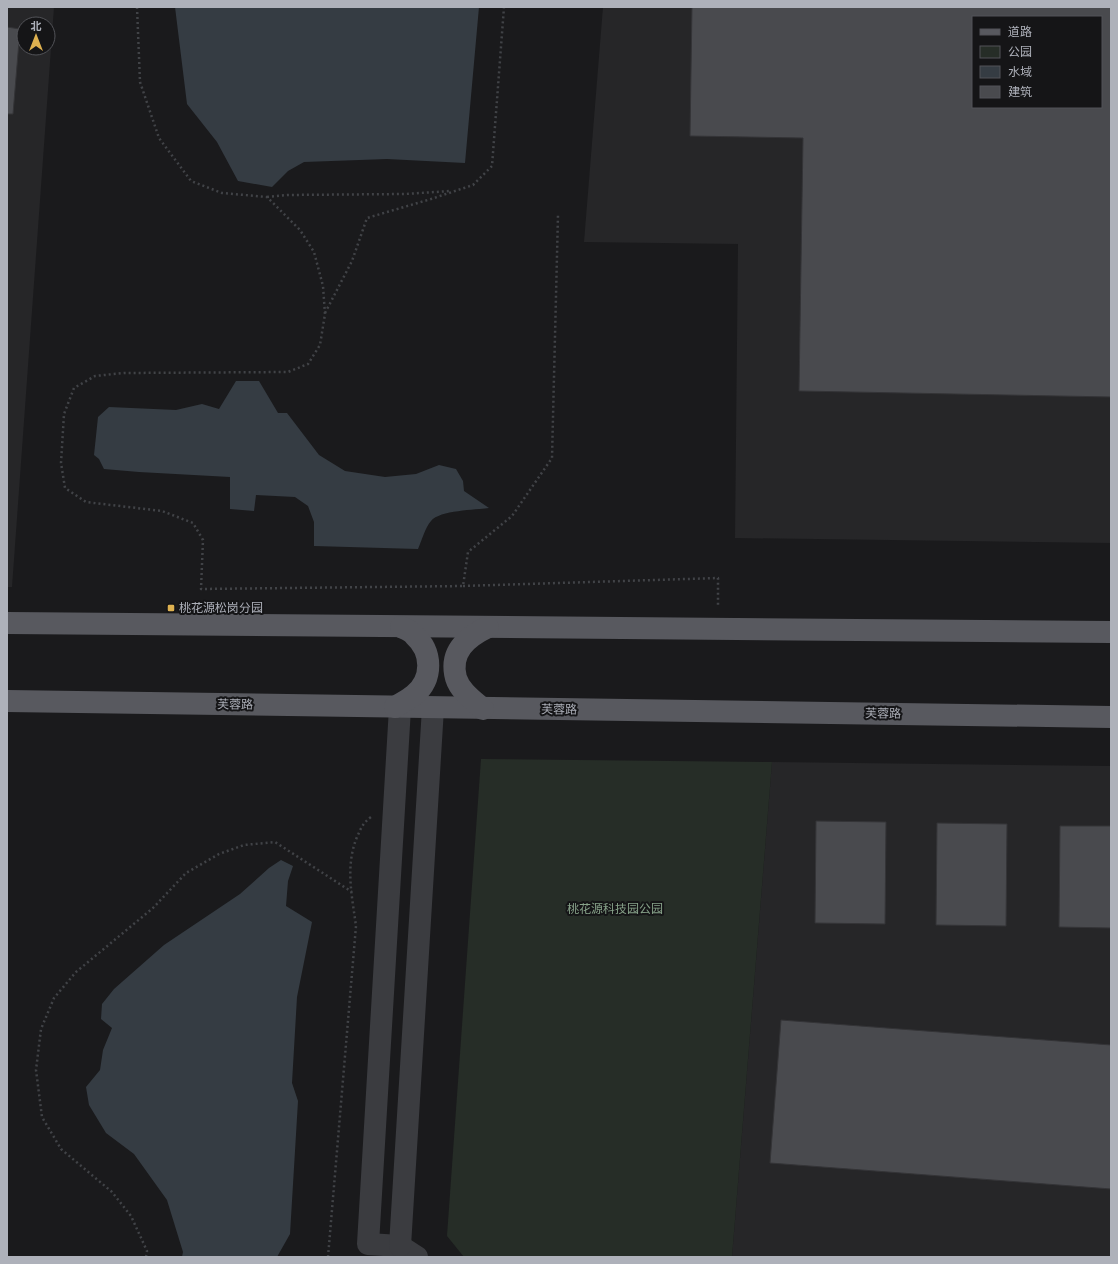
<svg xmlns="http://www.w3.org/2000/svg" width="1118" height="1264" font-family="'Source Sans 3','Noto Sans SC',sans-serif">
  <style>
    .built { fill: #262628; fill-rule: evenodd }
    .green { fill: #262d27 }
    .water { fill: #353c43 }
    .building { fill: #494a4e; stroke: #343437; fill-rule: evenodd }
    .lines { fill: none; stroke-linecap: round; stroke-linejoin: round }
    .path { stroke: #414347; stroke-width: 2.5; stroke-dasharray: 2 3; stroke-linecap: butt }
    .minor { stroke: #3b3c40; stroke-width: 22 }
    .major { stroke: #58595f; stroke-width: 22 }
    .poi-dot { fill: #deb150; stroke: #151517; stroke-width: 1.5 }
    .labels { text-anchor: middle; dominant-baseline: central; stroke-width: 4; stroke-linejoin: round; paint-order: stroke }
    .poi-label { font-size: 12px; fill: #aeb1ba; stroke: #151517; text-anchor: start }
    .street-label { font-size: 12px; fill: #aeb1ba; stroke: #151517 }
    .park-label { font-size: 12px; fill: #87a289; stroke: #151517 }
  </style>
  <rect width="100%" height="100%" fill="#1a1a1c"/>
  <!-- built -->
  <g class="built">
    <path d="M 7,7 L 54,7 L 12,587 L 7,587 ZM 24,24 L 48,24 L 48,48 L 24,48 Z"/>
    <path d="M 603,7 L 1111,7 L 1111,543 L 735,538 L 738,244 L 584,242 ZM 973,17 L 1101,17 L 1101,107 L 973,107 Z"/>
    <polygon points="772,762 1111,766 1111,1257 732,1257"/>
  </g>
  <!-- green -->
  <polygon class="green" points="481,759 772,762 732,1257 464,1257 447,1236"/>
  <!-- water -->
  <g class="water">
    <polygon points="175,7 479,7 465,163 387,159 304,162 288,171 272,187 238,181 217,142 187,104"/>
    <path d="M 236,381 L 259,381 L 278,413 L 287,413 L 319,455 L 345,471 L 385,477 L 416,474 L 439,465 L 456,469 L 463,481 L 464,491 L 489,508 C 475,510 440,510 431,521 C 425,528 422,540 418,549 L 314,546 L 314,522 L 308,506 L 295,497 L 256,495 L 254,511 L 230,509 L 230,477 L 139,472 L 104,469 L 99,459 L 94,455 L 98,417 L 109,407 L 176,410 L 202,404 L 219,409 Z"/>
    <polygon points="281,860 293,866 288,881 286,906 312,922 297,997 292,1083 298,1101 290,1234 277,1257 182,1257 183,1252 167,1200 134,1154 106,1133 89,1105 86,1087 100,1070 103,1050 112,1028 101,1019 102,1004 114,989 164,945 240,894 269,868"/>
  </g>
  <!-- building -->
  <g class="building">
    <path d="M 692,7 L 1111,7 L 1111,397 L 799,391 L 803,138 L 690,136 ZM 973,17 L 1101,17 L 1101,107 L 973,107 Z"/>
    <polygon points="7,27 20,29 13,114 7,114"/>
    <polygon points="816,821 886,822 885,924 815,923"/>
    <polygon points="937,823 1007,824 1006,926 936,925"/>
    <polygon points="1060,826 1111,826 1111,928 1059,927"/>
    <polygon points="781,1020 1111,1045 1111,1189 770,1163"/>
  </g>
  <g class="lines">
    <!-- path -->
    <g class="path">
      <polyline points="137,7 140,82 159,138 191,181 222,193 267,197 300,230 314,252 323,286 325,314 320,345 308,364 288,372 124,373 95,376 74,388 64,414 61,463 65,488 86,502 162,511 193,523 203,540 201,589 463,586 468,552 512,516 552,458 558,215"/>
      <polyline points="267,197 287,195 405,194 450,191"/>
      <polyline points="325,313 352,261 367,218 431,199 473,185 492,166 504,7"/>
      <polyline points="463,586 718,578 718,607"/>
      <polyline points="146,1257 147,1251 131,1216 112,1192 61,1149 42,1117 36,1070 41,1029 54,998 76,972 153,908 186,873 219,854 244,845 275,842 352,892"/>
      <path d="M 328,1257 L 356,926 C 352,896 345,866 357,837 C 361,828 363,823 371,817"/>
    </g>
    <!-- minor -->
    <g class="minor">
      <polyline points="400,708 368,1244 400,1246 417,1257"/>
      <polyline points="400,1246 433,708"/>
    </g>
    <!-- major -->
    <g class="major">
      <polyline points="7,623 1111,632"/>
      <polyline points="7,701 1111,717"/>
      <path d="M 395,707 C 401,703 408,700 414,695 C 433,679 433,652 414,635 C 411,631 405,629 401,627"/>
      <path d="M 483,709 C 473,700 460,691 456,678 C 449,652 467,637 488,627"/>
    </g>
  </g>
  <!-- markers -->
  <rect class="poi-dot" x="167" y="604" width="8" height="8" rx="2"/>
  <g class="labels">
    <!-- poi labels -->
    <g class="poi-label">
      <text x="179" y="608">桃花源松岗分园</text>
    </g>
    <!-- street labels -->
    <g class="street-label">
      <text transform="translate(235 705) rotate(1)">芙蓉路</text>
      <text transform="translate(559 710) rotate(1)">芙蓉路</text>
      <text transform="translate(883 714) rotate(1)">芙蓉路</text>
    </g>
    <!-- park labels -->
    <g class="park-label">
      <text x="615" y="909">桃花源科技园公园</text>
    </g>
  </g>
  <!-- border -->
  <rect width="1118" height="1264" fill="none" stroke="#aeb1ba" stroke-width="16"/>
  <!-- legend -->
  <rect x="972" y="16" width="130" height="92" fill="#151517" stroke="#525358"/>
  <rect x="980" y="29" width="20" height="6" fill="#58595f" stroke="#525358"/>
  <text x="1008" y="36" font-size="12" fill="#aeb1ba">道路</text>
  <rect x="980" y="46" width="20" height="12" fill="#262d27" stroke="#525358"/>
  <text x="1008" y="56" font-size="12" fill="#aeb1ba">公园</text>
  <rect x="980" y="66" width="20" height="12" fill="#353c43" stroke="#525358"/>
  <text x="1008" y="76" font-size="12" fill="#aeb1ba">水域</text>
  <rect x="980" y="86" width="20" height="12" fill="#494a4e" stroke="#525358"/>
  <text x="1008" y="96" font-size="12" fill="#aeb1ba">建筑</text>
  <!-- north arrow -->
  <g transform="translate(36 36)"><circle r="19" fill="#151517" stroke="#525358"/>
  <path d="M0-3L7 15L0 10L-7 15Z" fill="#deb150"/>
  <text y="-6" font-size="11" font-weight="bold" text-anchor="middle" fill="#aeb1ba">北</text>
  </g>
</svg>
